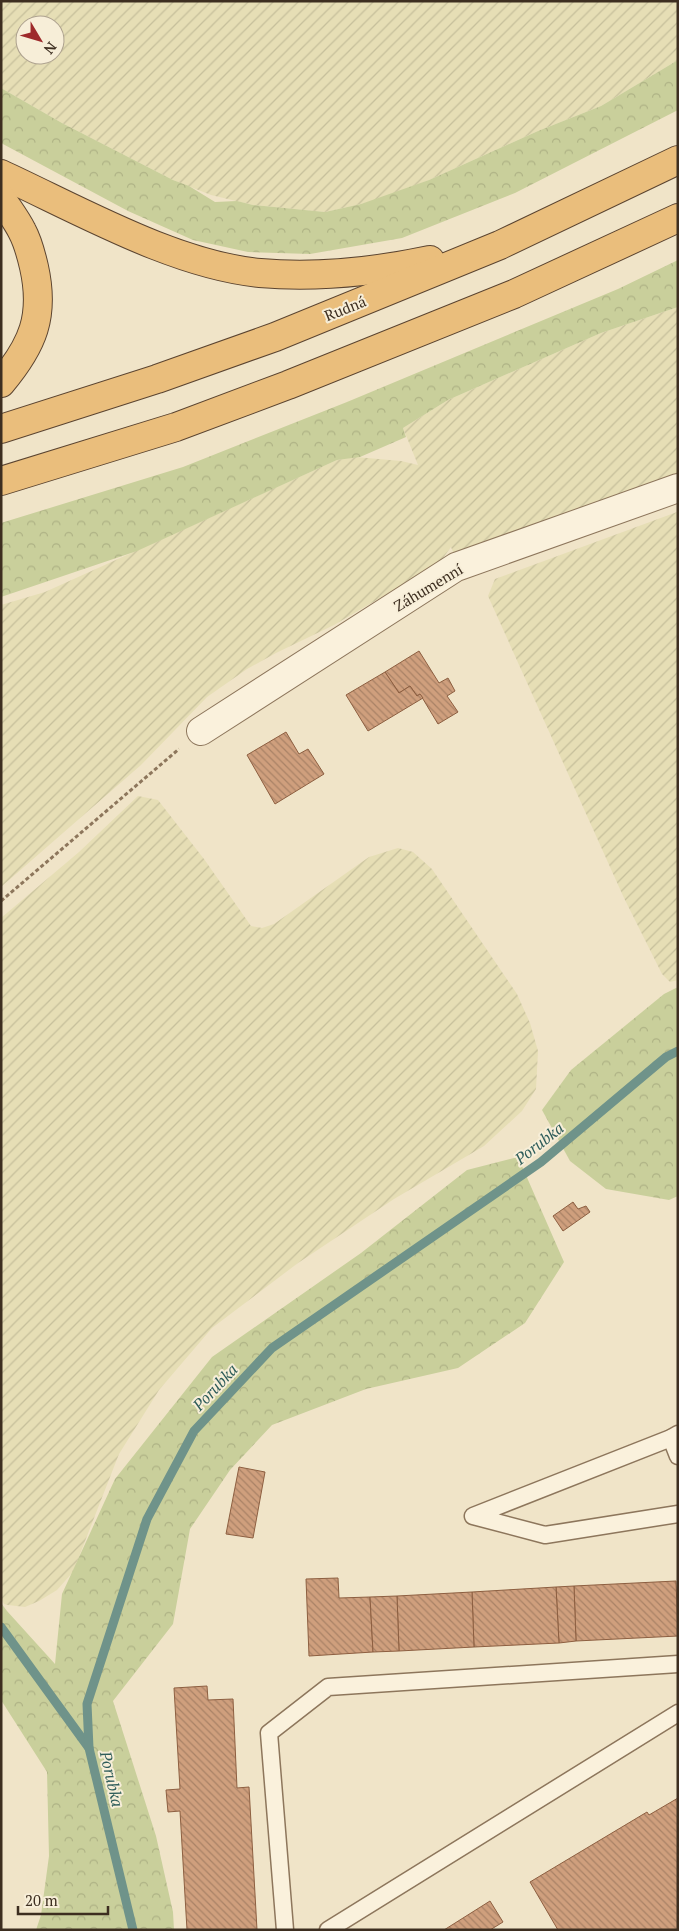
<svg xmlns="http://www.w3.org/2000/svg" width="679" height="1931" font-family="'PT Serif',serif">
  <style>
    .farmland { fill: url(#farmland-furrows); fill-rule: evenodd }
    .forest { fill: url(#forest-crowns) }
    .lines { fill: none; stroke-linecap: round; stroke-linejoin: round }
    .stream { stroke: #6f938a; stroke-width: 9 }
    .building { fill: url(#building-back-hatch); stroke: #8d5f41 }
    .service-casing { stroke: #8d765c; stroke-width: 19 }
    .minor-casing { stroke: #8d765c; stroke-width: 30 }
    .trunk-casing { stroke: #5b4430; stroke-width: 30 }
    .path { stroke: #8d765c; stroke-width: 3; stroke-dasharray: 4 2.5; stroke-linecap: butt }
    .service { stroke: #faf1dc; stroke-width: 16 }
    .minor { stroke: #faf1dc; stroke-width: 28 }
    .trunk { stroke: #eabe7c; stroke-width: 28 }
    .labels { text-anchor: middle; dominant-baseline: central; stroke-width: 4; stroke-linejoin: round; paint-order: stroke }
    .street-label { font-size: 15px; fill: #3d2e20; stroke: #f7eed8 }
    .water-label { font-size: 16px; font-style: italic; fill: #2f5d5a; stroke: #f7eed8 }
  </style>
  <defs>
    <pattern id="farmland-furrows" width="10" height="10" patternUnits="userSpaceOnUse" patternTransform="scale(1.25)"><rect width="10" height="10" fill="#e6deb5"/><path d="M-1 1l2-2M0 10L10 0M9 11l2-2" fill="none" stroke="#c6bf9b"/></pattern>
    <pattern id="forest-crowns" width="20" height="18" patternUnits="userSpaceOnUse" patternTransform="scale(1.25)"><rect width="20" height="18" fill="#c9cf9b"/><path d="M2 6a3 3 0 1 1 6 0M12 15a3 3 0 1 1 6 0" fill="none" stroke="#aeb285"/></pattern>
    <pattern id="building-back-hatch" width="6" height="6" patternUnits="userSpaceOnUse" patternTransform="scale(1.25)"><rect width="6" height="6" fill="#cf9f7d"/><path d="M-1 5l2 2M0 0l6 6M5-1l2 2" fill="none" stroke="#a98266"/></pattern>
  </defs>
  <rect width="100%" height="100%" fill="#f0e4c8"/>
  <!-- farmland -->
  <g class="farmland">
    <path d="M 1,1 L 678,1 L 678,60 L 601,106 L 538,131 L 429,180 L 383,198 L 361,204 L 325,212 L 253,205 L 211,195 L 173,180 L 62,123 L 1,88 ZM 25,25 L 55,25 L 55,55 L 25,55 Z"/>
    <polygon points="678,307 678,482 456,559 451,547 440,562 426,571 334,625 276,653 247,669 207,697 141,765 1,887 1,605 45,592 337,460 356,457 401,461 418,465 403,428 448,400 601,333"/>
    <polygon points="677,512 678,980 670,982 662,974 624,898 488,596 495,579"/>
    <polygon points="138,796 158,800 204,859 251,926 262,928 274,924 369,857 398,848 413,852 432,869 517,994 530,1023 538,1051 536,1089 522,1111 484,1146 394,1199 298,1263 212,1328 159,1390 119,1454 73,1572 57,1590 39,1601 25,1607 8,1605 4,1604 1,1598 1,918 79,852"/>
  </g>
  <!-- forest -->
  <g class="forest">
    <polygon points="678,60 678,110 515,193 402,238 310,254 248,252 193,240 128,211 1,143 1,88 62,123 173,180 189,186 215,202 237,201 253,205 325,212 361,204 429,180 538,131 601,106"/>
    <polygon points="678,260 678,307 601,333 448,400 403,428 406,437 360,457 337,460 137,551 1,597 1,523 183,467 347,402 618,289"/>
    <polygon points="678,987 678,1196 669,1200 606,1189 570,1161 542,1110 571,1070 664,994"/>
    <polygon points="518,1157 564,1262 525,1323 458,1368 366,1389 272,1425 230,1470 190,1529 173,1624 113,1701 156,1836 173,1912 174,1930 36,1930 41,1915 49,1856 47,1772 1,1700 1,1603 7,1611 55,1664 62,1594 115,1479 212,1357 361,1253 467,1170"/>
  </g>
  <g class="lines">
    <!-- stream -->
    <g class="stream">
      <polyline points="1,1627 89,1748"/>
      <polyline points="133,1930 89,1748 87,1704 147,1519 194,1431 272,1348 541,1162 666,1057 678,1051"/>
    </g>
  </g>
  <!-- building -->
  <g class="building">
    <polygon points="419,651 439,683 448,678 455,691 447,696 458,712 438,724 420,694 417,696 410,686 399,693 385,672"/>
    <polygon points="385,672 399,693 410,686 417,696 420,694 423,698 368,731 346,695"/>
    <polygon points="286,732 299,754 308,749 324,774 275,804 247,755"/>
    <polygon points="573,1202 578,1209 586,1206 590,1212 563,1231 553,1216"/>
    <polygon points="239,1467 265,1472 253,1538 226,1534"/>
    <polygon points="338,1578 339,1598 370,1597 373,1652 309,1656 306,1579"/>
    <polygon points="676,1581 678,1636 576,1641 574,1586"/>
    <polygon points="574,1586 576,1641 559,1643 556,1587"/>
    <polygon points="556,1587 559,1643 474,1647 472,1592"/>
    <polygon points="472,1592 474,1647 399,1651 397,1596"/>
    <polygon points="397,1596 399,1651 373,1652 370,1597"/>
    <polygon points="207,1686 208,1700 233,1699 237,1788 249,1787 257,1930 187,1930 180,1811 168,1812 166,1790 180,1789 174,1688"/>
    <polygon points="678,1798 678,1930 558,1930 530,1882 647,1812 649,1815"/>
    <polygon points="490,1901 503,1922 490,1930 444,1930"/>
  </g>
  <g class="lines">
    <defs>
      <g id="service">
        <polyline points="678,1434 671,1438 473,1516 545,1535 678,1514"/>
        <polyline points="671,1438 678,1456"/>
        <polyline points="285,1930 269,1733 328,1687 678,1664"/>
        <polyline points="328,1930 678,1713"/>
      </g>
      <polyline id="minor" points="201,731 456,567 678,488"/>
      <g id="trunk">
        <path d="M 1,174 C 79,210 175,265 260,273 C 318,278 373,272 430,260"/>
        <path d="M 1,198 C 8,209 16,219 22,231 C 28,242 31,254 34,267 C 45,316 33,345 1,383"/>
        <polyline points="1,429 157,379 275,337 500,245 678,160"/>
        <polyline points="1,481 176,427 288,385 514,294 678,218"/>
      </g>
    </defs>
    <!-- service casing -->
    <use href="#service" class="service-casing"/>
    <!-- minor casing -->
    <use href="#minor" class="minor-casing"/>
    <!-- trunk casing -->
    <use href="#trunk" class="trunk-casing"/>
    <!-- path -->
    <polyline class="path" points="1,901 179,749"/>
    <!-- service -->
    <use href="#service" class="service"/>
    <!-- minor -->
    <use href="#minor" class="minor"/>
    <!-- trunk -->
    <use href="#trunk" class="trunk"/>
  </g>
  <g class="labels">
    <!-- street labels -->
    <g class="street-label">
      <text transform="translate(345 308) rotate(-22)">Rudná</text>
      <text transform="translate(428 587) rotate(-31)">Záhumenní</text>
    </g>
    <!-- water labels -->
    <g class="water-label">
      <text transform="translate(539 1143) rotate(-38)">Porubka</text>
      <text transform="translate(215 1387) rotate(-47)">Porubka</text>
      <text transform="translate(112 1779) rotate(77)">Porubka</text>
    </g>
  </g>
  <!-- border -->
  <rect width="679" height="1931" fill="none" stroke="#3d2e20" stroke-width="5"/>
  <!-- north arrow -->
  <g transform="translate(40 40) rotate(128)"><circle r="24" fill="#f7eed8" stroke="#ada18e"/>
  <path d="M0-4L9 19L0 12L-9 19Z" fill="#9e2a2b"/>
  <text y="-8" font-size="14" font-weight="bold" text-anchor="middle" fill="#3d2e20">N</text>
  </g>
  <!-- scale -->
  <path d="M18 1906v8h90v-8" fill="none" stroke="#3d2e20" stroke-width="2.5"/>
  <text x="25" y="1906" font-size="15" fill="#3d2e20" stroke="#f7eed8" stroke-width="4" paint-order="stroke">20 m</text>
</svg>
